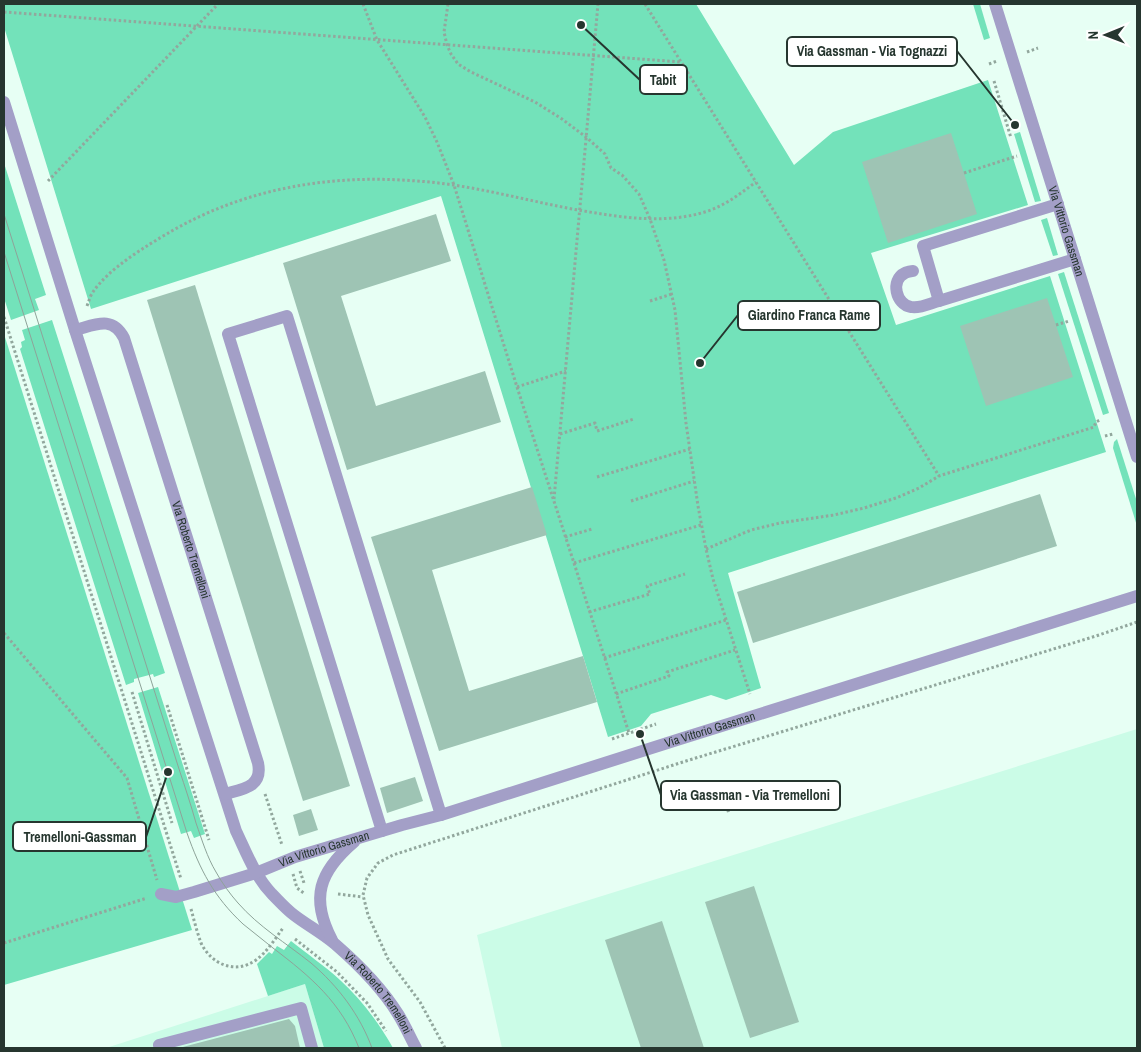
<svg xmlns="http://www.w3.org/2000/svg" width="1141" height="1052" font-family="'Archivo Narrow',sans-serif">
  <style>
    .built { fill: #cbfce7 }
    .green { fill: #73e2ba }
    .building { fill: #9ec4b4 }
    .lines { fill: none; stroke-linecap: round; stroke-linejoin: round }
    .path { stroke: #92a79d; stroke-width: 3; stroke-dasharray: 2.5 2.5; stroke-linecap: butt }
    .minor { stroke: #a39fc7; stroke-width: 12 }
    .tram { stroke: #8ea399; stroke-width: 1 }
    .labels { text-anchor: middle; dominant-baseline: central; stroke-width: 5; stroke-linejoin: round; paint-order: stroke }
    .street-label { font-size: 12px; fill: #26362f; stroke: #fff }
    .leader { fill: none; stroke: #26362f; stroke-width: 2 }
    .callout-dot { fill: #26362f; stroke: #fff; stroke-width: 2 }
    .callout { fill: #fff; stroke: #26362f; stroke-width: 2 }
    .callout-label { font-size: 14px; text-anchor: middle; font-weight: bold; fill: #26362f }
  </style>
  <rect width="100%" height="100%" fill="#e7fff4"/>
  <!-- built -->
  <g class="built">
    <polygon points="1137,729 1137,1048 502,1048 477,935"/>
    <polygon points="305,984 324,1048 106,1048"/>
  </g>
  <!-- green -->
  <g class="green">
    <polygon points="4,4 696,4 794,165 833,132 988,80 1028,205 871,253 896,325 1050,276 1106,452 728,573 761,688 726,700 711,695 651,714 641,726 608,737 441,196 91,309 4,27"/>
    <polygon points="973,4 980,4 990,38 984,40"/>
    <polygon points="1020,132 1041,201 1035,202 1014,134"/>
    <polygon points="4,163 46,295 35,299 39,310 11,320 4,298"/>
    <polygon points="1047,218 1058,255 1053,256 1041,220"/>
    <polygon points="1064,272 1109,413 1103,415 1058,274"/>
    <polygon points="52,320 165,673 154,677 153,674 134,679 134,682 126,685 20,349 22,347 21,342 25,340 22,330"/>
    <polygon points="4,334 192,930 4,985"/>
    <polygon points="1117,439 1137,502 1137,526 1113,448 1114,442"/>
    <polygon points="158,687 205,834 194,838 191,831 181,834 138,693"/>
    <path d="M 291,941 C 307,954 325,966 340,980 C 361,999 379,1023 393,1048 L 324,1048 L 305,984 L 268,996 L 257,964 L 269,952 L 272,954 L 277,946 L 284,950 Z"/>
  </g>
  <!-- building -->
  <g class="building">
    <polygon points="951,133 977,214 888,243 862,162"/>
    <polygon points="436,214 451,261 341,296 376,406 485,371 501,422 347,470 283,263"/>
    <polygon points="195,285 350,786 303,801 147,300"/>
    <polygon points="1047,298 1073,377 986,406 960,326"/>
    <polygon points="532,487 547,535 432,570 469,691 583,656 597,702 439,751 371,537"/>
    <polygon points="1040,494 1057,546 753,643 737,592"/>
    <polygon points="415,777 423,801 387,813 380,788"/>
    <polygon points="311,809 318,830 299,836 293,815"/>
    <polygon points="754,886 799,1022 750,1038 705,902"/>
    <polygon points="662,921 704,1048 641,1048 605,940"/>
    <polygon points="289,1019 295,1026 300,1048 179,1048"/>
  </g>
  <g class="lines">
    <!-- path -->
    <g class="path">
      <polyline points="363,4 377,40 425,117 437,142 454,185 517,387 629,733"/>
      <polyline points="448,4 444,32 447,45 451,54 458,64 471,72 535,102 562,119 586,137 605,154 611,168 622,175 639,194 650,219 664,260 675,310 686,423 698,506 706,549 713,579 750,694"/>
      <polyline points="645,4 939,476"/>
      <polyline points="4,12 681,62"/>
      <polyline points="1027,52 1038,48"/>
      <polyline points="989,64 997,61"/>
      <polyline points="994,81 1011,138"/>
      <polyline points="964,173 1017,156"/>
      <polyline points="48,181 218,4"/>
      <polyline points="650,301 672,294"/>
      <path d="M 87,306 C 89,301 90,296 93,292 C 108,269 146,246 170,232 C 246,188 330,174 417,181 C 478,185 536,204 596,213 C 632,219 672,223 708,211 C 726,205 741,193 756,182"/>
      <polyline points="4,317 181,879"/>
      <polyline points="1056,325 1069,321"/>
      <polyline points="517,387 566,371"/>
      <polyline points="560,434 595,423 597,431 634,419"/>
      <polyline points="1105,436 1113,434"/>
      <polyline points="597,477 690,449"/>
      <polyline points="554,499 598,4"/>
      <polyline points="631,501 694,481"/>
      <polyline points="565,537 592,529"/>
      <polyline points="706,549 751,530 780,523 834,515 864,508 896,498 919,488 939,476 1094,427 1096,422 1100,420"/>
      <polyline points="574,563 701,525"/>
      <polyline points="589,612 650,594 647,586 685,574"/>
      <polyline points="4,633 127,778 157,880"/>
      <polyline points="604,658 726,620"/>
      <polyline points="132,692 172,823"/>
      <polyline points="616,694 669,676 667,672 735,650"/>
      <polyline points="167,705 209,840"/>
      <polyline points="612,739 656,724"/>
      <polyline points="719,781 729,814"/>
      <polyline points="265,794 282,845"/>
      <polyline points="300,871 304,883 305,883"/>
      <polyline points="293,874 297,888 305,894"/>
      <polyline points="338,894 363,897"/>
      <path d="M 191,909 C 194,920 197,932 201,943 C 211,964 235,975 256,960 C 267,952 275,939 283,928"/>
      <polyline points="295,939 337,972 367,1003 386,1031"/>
      <polyline points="4,943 147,898"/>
      <polyline points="445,1048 420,1002 388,959 368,915 363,895 367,878 378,863 393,855 686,761 1096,636 1137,622"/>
    </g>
    <!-- minor -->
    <g class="minor">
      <path id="s1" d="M 995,4 L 1137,457"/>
      <path id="s2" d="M 4,102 L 75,330 L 236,831 C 247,854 255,876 272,894 C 279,901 286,909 294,915 C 307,925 322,933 335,944 C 358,964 382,988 398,1014 C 405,1025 410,1037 416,1048"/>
      <polyline points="1058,204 923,246 939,301 1075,259"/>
      <path d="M 913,271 C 912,271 906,272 905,273 C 890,280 896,305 911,307 C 920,309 931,303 939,301"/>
      <path id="s3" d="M 75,330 C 95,325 112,315 124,338 L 258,763 C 263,787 243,789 225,794"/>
      <polyline points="382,831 228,334 287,316 441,815"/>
      <path id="s4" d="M 161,894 L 176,897 L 194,892 L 256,873 L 295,857 L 402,825 L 441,815 L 680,739 L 1137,596"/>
      <path d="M 332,940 C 310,898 319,872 354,842"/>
      <polyline points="160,1048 159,1045 301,1008 312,1048"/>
    </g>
    <!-- tram -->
    <g class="tram">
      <path d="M 4,214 L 179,769 C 185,787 191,805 196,823 C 202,840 207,857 216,872 C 222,883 230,894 238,903 C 259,927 286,943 311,963 C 338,986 360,1015 372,1048"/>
      <path d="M 4,252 L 187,833 C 200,870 214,897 243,924 C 253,932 263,940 273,948 C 311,977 341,1002 359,1048"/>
    </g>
  </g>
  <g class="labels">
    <!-- street labels -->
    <g class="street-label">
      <text stroke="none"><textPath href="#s1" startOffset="238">Via Vittorio Gassman</textPath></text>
      <text stroke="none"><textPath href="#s3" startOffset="278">Via Roberto Tremelloni</textPath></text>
      <text stroke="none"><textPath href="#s4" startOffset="575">Via Vittorio Gassman</textPath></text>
      <text stroke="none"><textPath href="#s4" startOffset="171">Via Vittorio Gassman</textPath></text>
      <text stroke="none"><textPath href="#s2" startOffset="984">Via Roberto Tremelloni</textPath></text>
    </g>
  </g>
  <!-- callouts -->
  <path class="leader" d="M1015 125L957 51M581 25L640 80M700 363L738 315M640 734L661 795M168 772L146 837"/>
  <g class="callout-dot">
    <circle cx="1015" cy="125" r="5"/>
    <circle cx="581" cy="25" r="5"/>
    <circle cx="700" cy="363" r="5"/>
    <circle cx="640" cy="734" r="5"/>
    <circle cx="168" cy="772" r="5"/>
  </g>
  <g class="callout">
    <rect x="787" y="37" width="170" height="29" rx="5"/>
    <rect x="640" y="65" width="47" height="29" rx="5"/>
    <rect x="738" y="301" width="142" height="29" rx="5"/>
    <rect x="661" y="781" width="179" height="29" rx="5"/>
    <rect x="13" y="822" width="133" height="29" rx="5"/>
  </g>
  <g class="callout-label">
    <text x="872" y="56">Via Gassman - Via Tognazzi</text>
    <text x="663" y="85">Tabit</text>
    <text x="809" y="320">Giardino Franca Rame</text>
    <text x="750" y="800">Via Gassman - Via Tremelloni</text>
    <text x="80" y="842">Tremelloni-Gassman</text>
  </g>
  <!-- border -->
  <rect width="1141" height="1052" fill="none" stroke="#26362f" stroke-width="10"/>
  <!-- north arrow -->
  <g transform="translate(1106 35) rotate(269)" stroke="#ffffff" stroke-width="4" paint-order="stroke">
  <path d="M0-4L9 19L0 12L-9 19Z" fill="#26362f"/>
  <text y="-8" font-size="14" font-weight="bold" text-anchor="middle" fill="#26362f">N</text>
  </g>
</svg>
